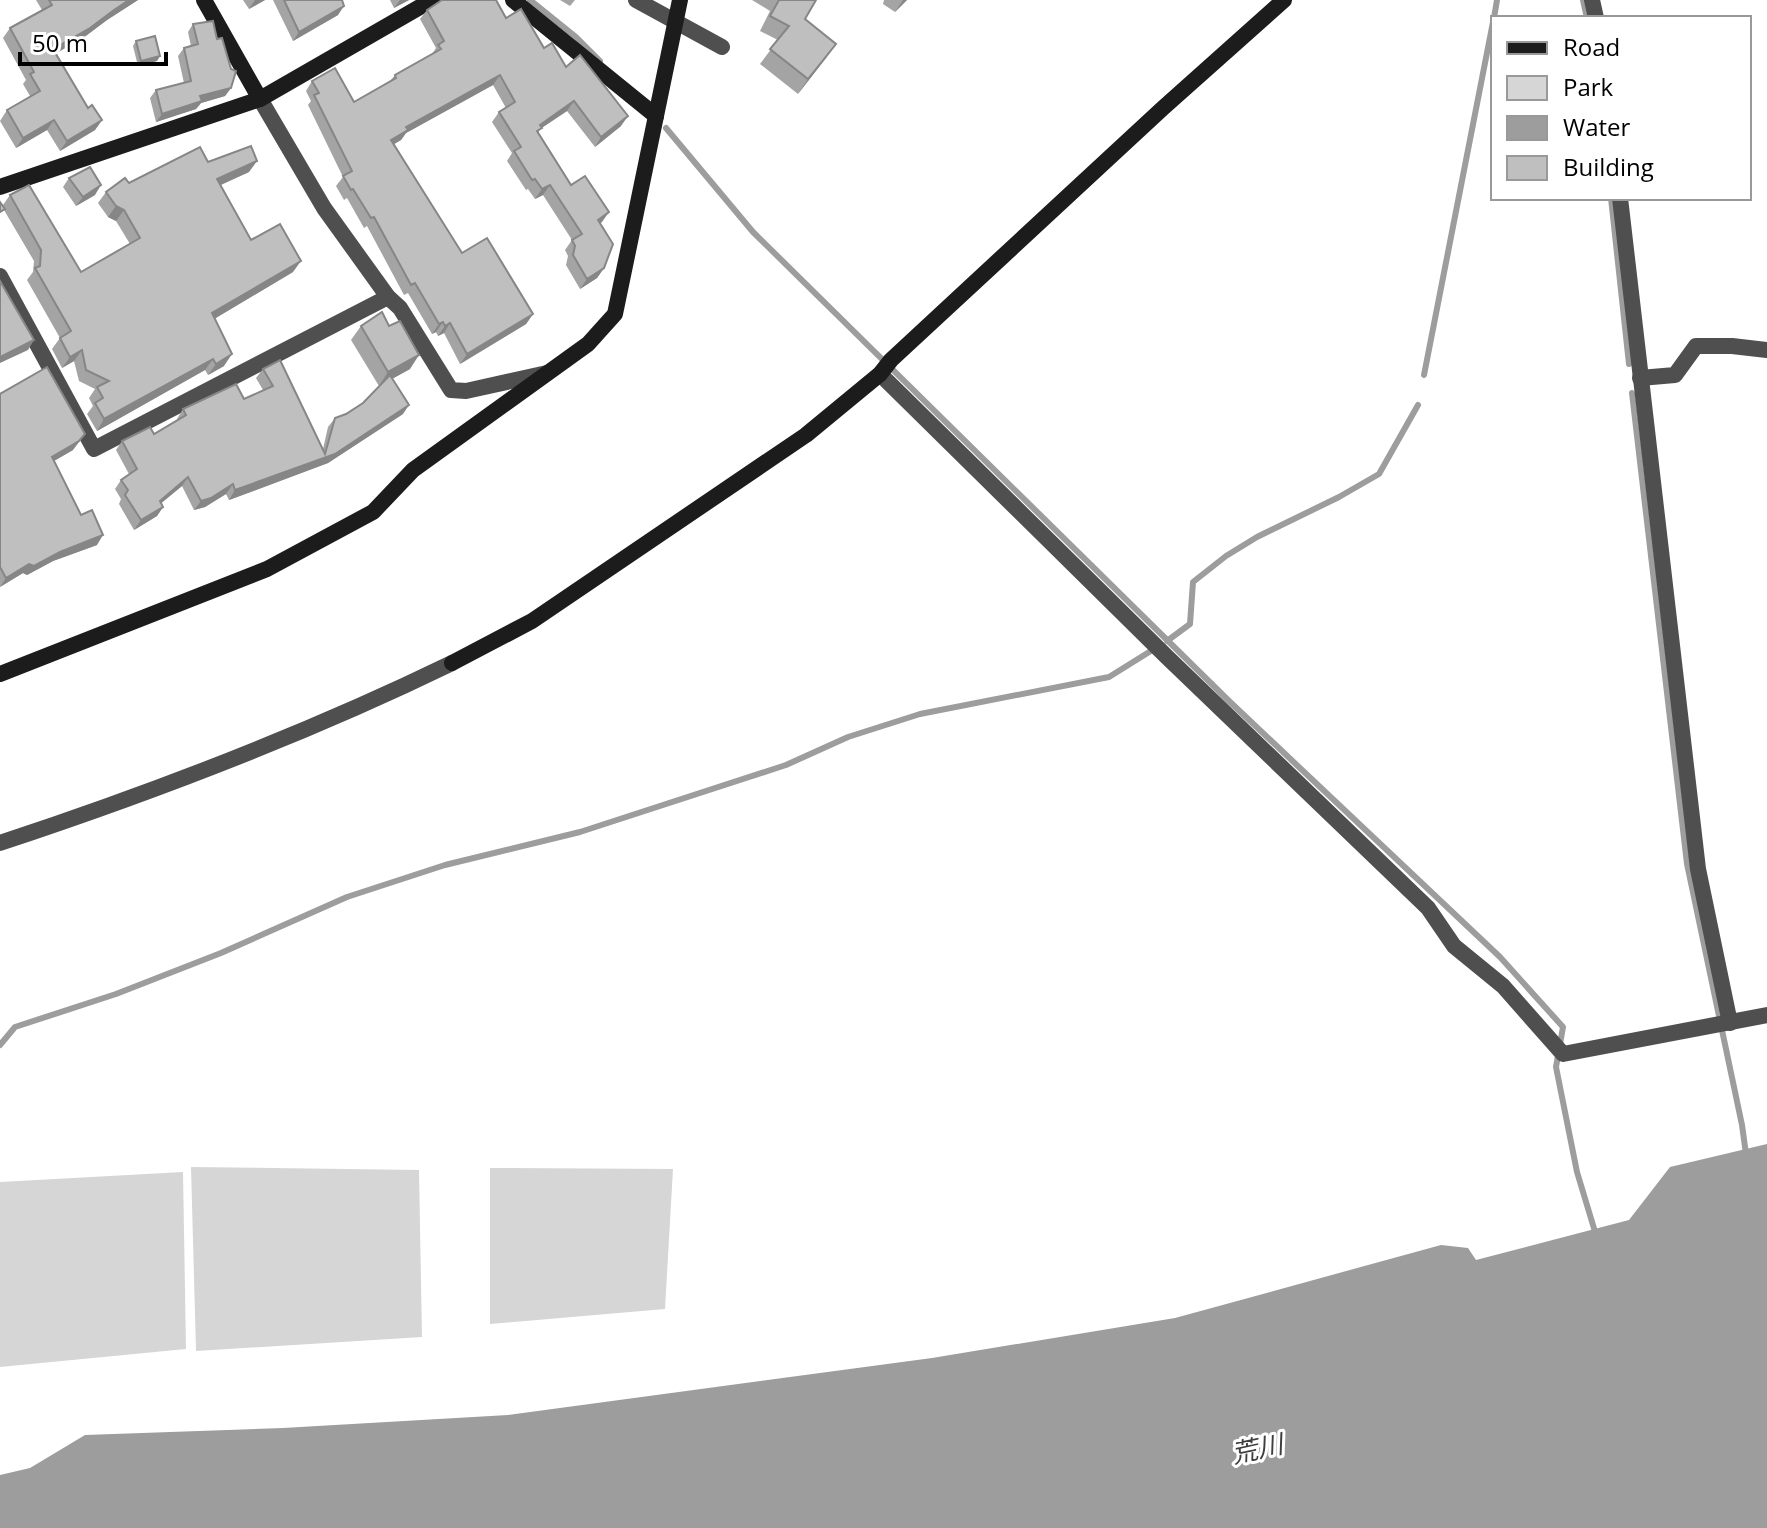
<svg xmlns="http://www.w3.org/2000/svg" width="1767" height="1528" font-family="'Open Sans','Noto Sans JP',sans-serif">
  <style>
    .green { fill: #d6d6d6 }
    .water { fill: #9d9d9d }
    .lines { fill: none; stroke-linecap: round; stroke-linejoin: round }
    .stream { stroke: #9d9d9d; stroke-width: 6 }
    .street { stroke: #4f4f4f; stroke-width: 16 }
    .secondary { stroke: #1c1c1c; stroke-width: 16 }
    .wall { fill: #a4a4a4 }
    .shaded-wall { fill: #868686 }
    .building { fill: #bfbfbf; stroke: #868686; stroke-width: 2 }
    .labels { text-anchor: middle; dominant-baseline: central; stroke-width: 6; stroke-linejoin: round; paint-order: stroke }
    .water-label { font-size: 26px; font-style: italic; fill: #3e3e3e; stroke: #fff }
  </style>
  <rect width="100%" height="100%" fill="#fff"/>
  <!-- green -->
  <g class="green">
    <polygon points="191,1167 419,1170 422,1337 196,1351"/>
    <polygon points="490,1168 673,1169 665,1309 490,1324"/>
    <polygon points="183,1172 186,1349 0,1367 0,1182"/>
  </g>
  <!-- water -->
  <polygon class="water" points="1767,1144 1767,1528 0,1528 0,1475 30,1468 85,1435 283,1428 508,1415 932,1358 1175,1318 1441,1245 1468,1248 1476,1260 1629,1220 1670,1167"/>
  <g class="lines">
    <!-- stream -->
    <g class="stream">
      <polyline points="530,0 576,37 600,61"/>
      <polyline points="1583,0 1587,18"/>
      <polyline points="1494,18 1497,0"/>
      <polyline points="666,128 753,232 1229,701 1500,957 1563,1027 1556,1067 1577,1172 1596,1235"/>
      <polyline points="1611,198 1629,364"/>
      <polyline points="1424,375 1493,22"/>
      <polyline points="1632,393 1687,864 1742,1125 1746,1154"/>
      <polyline points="1167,641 1190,624 1193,582 1226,556 1257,537 1339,497 1379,474 1418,405"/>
      <polyline points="0,1045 15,1027 116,994 221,953 347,897 445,865 580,832 786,765 848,737 920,714 1109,677 1154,649"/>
    </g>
    <!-- street -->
    <g class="street">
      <polyline points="636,0 722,47"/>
      <polyline points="1592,0 1596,18"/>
      <polyline points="260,99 324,208 388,297 400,308 451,390 466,391 547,373"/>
      <polyline points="1620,198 1698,869 1730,1023"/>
      <polyline points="0,276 94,449 388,297"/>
      <polyline points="880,374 1167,657 1428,908 1454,946 1503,986 1563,1054 1767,1015"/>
      <polyline points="1640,378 1675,375 1696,346 1732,346 1767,350"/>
      <path d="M 0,843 C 154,792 306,734 452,663"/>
    </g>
    <!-- secondary -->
    <g class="secondary">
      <polyline points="204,0 260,99"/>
      <polyline points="513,0 656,116"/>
      <polyline points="0,187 260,99 432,0"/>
      <polyline points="452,663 532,621 806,435 880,374 891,360 1163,108 1284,0"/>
      <polyline points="0,674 267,569 373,512 413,470 588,344 615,314 680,0"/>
    </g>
  </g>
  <!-- wall -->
  <g class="wall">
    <polygon points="36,0 138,0 107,20 83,38 56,53 88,108 102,120 95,130 60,151 47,130 16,148 0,121 7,110 30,96 23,84 26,80 3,38 10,28 42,10"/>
    <polygon points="243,0 265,0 249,9"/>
    <polygon points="273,0 342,0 338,15 293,41"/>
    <polygon points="390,0 409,0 394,8"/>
    <polygon points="560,0 575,0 570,6"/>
    <polygon points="752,0 816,0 805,19 836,44 798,94 760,64 778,40 760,31 770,11"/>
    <polygon points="884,0 907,0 895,12 883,4"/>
    <polygon points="427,10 506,18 544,48 566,67 621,126 595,147 567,111 540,129 538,132 571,185 609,212 600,223 604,268 597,278 580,289 566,265 568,256 565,250 572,240 543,195 535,199 528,189 526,190 507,161 512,153 492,122 499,112 506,108 493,85 406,133 401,140 394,144 462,253 533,314 526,324 460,364 444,333 438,336 436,332 432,334 408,293 404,295 367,226 364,228 347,198 344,200 336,186 343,177 308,105 311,101 306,91 312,81 354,102 390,81 395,75 432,54 436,48 420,19"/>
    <polygon points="193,24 231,88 225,96 201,103 196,109 156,122 150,98 156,90 184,83 178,56 184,48 191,46 188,32"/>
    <polygon points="136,41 157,61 138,66 133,46"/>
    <polygon points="208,162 249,172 221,185 251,240 293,272 214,319 224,366 208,375 205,370 97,431 87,414 93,406 89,398 95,389 79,381 74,361 62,368 52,349 60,338 27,280 33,272 34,261 4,210 3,205 10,195 81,272 130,244 116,221 108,217 98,203 106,192 129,183"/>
    <polygon points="69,178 95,195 76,206 63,187"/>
    <polygon points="361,326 410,369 392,379 403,414 328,463 229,500 226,494 205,507 194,510 182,486 161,503 163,507 157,516 134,530 119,504 121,499 115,489 121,480 129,474 116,450 122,441 154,434 178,420 177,419 183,409 244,399 263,390 256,378 263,369 323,449 328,427 335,418 346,414 363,403 379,386 351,340"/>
    <polygon points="0,394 73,450 54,461 97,545 53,561 27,575 23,573 0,587"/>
  </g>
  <!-- shaded-wall -->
  <g class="shaded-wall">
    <polygon points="129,0 138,0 107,20 83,38 46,59 53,49"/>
    <polygon points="255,0 265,0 249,9"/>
    <polygon points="400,0 409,0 394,8"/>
    <polygon points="903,0 907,0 895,12"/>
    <polygon points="344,6 338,15 293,41 299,32"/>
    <polygon points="836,44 826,58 798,94 808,79"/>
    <polygon points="160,56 157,61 138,66 141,61"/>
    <polygon points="500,75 493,85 406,133 401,140 384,150 391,140 406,127"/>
    <polygon points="231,88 225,96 201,103 196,109 156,122 162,114 200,96"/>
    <polygon points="574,101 567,111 540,129 535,138 540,125"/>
    <polygon points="628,116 621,126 595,147 601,137"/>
    <polygon points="54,120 47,130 16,148 23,138"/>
    <polygon points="102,120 95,130 60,151 67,141"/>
    <polygon points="257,161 249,172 209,190 217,179"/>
    <polygon points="101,185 95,195 76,206 83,197"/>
    <polygon points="550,185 543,195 535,199 542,189"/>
    <polygon points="116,206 124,210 116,221 108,217"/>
    <polygon points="609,212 602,222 591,230 598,220"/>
    <polygon points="301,261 293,272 204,325 212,313"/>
    <polygon points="604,268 597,278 580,289 587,279"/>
    <polygon points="533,314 526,324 460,364 467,354"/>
    <polygon points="443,322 436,332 432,334 439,324"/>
    <polygon points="450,323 444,333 438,336 445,326"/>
    <polygon points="34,340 28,350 0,363 0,357"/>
    <polygon points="82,350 74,361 62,368 70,357"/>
    <polygon points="232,354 224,366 208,375 216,364"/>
    <polygon points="419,355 410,369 379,386 388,372"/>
    <polygon points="213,359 205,370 97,431 104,419"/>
    <polygon points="409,405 403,414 328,463 229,500 235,490 335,454"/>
    <polygon points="85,434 73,450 45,466 52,457"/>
    <polygon points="188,477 182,486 153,510 160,501"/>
    <polygon points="233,484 226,494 205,507 194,510 201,501"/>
    <polygon points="163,507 157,516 134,530 141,520"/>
    <polygon points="103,535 97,545 53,561 27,575 23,573 0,587 6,578 29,564"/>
  </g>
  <!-- building -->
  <g class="building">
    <polygon points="49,0 129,0 114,10 90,28 53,49 88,108 92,105 102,120 67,141 54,120 23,138 7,110 40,91 30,74 34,72 10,28 52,5"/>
    <polygon points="284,0 342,0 344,6 299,32"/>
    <polygon points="442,0 496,0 506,18 521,9 544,48 552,43 566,67 580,55 628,116 601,137 574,101 540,125 542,128 537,131 571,185 585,176 609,212 598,220 613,244 604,268 587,279 573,255 575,246 572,240 582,234 550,185 542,189 535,179 532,180 514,151 521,147 499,112 515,102 500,75 406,127 408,130 391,140 462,253 487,238 533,314 467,354 450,323 445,326 443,322 439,324 415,283 411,285 374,217 371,218 353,189 351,190 343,176 352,171 314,95 319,93 312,81 335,68 354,102 396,78 395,75 441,49 438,45 444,41 427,10"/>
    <polygon points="779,0 816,0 805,19 836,44 808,79 770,49 789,26 770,16"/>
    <polygon points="213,21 217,39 222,38 231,69 236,71 231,88 200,96 202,101 162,114 156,90 191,81 184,48 198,44 193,24"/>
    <polygon points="155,36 160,56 141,61 136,41"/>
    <polygon points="251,146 257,161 217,179 251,240 280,224 301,261 212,313 232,354 216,364 213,359 104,419 95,403 103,398 97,387 109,381 86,370 82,350 70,357 60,338 71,331 35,268 40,266 41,250 10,195 29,185 81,272 140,238 124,210 116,206 106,192 125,178 129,183 200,147 208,162"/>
    <polygon points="90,167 101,185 83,197 69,178"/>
    <polygon points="0,202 5,209 0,212"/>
    <polygon points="0,281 34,340 0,357"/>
    <polygon points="382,312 389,326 400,321 419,355 388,372 361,326"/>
    <polygon points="280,360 325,454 335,418 346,414 363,403 390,375 409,405 335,454 235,490 233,484 211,498 201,501 188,477 160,501 163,507 141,520 125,495 128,490 121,480 137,469 122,441 150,427 154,434 186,415 183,409 236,384 244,399 273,386 263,369"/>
    <polygon points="47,367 85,434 79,441 52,457 81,515 92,510 103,535 60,552 34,566 29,564 6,578 0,567 0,394"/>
  </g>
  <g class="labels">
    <!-- water labels -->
    <g class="water-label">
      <text transform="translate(1257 1448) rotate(-12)">荒川</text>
    </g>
  </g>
  <!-- legend -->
  <rect x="1491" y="16" width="260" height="184" fill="#ffffff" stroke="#999999" stroke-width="2"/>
  <rect x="1507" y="42" width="40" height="12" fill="#1c1c1c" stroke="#999999" stroke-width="2"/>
  <text x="1563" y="56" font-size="24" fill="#000000">Road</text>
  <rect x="1507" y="76" width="40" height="24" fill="#d6d6d6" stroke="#999999" stroke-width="2"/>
  <text x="1563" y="96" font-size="24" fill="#000000">Park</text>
  <rect x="1507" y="116" width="40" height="24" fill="#9d9d9d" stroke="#999999" stroke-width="2"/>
  <text x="1563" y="136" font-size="24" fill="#000000">Water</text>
  <rect x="1507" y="156" width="40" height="24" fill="#bfbfbf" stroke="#999999" stroke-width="2"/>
  <text x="1563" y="176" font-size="24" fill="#000000">Building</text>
  <!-- scale -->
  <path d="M20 52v12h146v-12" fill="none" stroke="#000000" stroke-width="4"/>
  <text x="32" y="52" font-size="24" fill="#000000" stroke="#ffffff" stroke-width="6" paint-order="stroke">50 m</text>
</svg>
